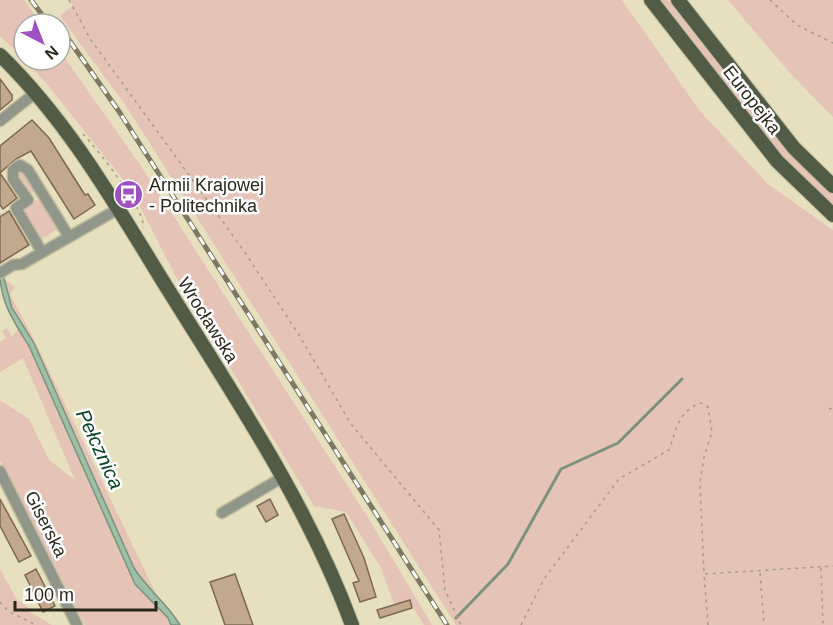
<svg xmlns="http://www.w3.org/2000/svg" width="833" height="625" font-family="Helvetica,sans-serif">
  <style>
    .green { fill: #e6c3b7 }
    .water { fill: #9dbfa8; stroke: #7a927e; stroke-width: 1.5 }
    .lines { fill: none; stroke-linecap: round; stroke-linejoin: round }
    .stream { stroke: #7a927e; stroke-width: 3 }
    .building { fill: #c2a88c; stroke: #7d6850; stroke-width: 1.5 }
    .minor-casing { stroke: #c0bb9e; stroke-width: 13 }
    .major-casing { stroke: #c0bb9e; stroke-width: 16 }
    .path { stroke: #a29e84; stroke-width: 1.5; stroke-dasharray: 3 4.5; stroke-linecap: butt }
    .minor { stroke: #90968a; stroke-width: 10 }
    .major { stroke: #515b45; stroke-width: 14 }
    .rail-casing { stroke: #7c7862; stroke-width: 5 }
    .rail { stroke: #fff; stroke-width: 3; stroke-dasharray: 9; stroke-linecap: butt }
    .labels { text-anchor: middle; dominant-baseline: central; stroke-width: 5; stroke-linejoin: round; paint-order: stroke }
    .street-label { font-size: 18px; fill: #2a281b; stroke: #fff }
    .poi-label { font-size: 18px; fill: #2a281b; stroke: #fff; text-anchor: start }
    .water-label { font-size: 20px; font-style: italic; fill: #074527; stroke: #fff }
  </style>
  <rect width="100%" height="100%" fill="#e6e0bf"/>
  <!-- green -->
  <g class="green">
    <polygon points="0,0 24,0 41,24 24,24 24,59 0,36"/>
    <polygon points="71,0 622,0 700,111 768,184 833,230 833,625 456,625 126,106 60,16 72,6"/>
    <path d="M 658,0 L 668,0 L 777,139 L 833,195 L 833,207 C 766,145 714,71 658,0 Z"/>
    <polygon points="728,0 833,0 833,117 789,72"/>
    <polygon points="60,51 143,169 367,516 432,625 424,625 409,601 394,604 381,568 346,512 314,506 183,290 139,205 121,177 46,83 25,60 60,60"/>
    <polygon points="23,170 35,190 33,193 29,193 17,173"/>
    <polygon points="40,198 60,228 38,241 20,210"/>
    <polygon points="5,280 15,287 10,295 31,333 155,592 142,581 134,568 34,343 12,308"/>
    <polygon points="7,328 12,337 18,329 29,346 135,584 168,618 171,625 85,625 0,460 0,400 29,419 49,460 75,480 23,358 0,372 0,342 6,338 2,331"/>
    <polygon points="0,569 18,602 20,601 30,609 28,611 52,625 0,625"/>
  </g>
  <!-- water -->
  <path class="water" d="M 0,273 L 4,278 L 12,308 L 34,343 L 134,568 C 147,589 167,603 180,625 L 171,625 L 168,618 L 135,584 L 29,346 C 14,322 0,302 0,273 Z"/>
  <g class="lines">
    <!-- stream -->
    <polyline class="stream" points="456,618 508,564 561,469 618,443 682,379"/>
  </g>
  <!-- building -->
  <g class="building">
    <polygon points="0,79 12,95 12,100 0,110"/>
    <polygon points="32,120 49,138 85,195 88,194 95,205 74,219 31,151 16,159 0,173 17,198 3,209 0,205 0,146"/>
    <polygon points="9,211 29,245 0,263 0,217"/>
    <polygon points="0,499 31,556 19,562 0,526"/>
    <polygon points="270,499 278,515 266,522 257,506"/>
    <polygon points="344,514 364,558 376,597 360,602 353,583 359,581 332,519"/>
    <polygon points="36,569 55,606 43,612 25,575"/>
    <polygon points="235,574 253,625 225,625 210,582"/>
    <polygon points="410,600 412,608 380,618 377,610"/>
  </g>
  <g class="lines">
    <defs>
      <g id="minor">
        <polyline points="0,121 35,93"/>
        <polyline points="42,252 16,208 28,200 13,179 13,170 20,165 28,170 69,237"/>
        <polyline points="0,273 13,265 22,264 118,209"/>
        <polyline points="0,471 77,625"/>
        <polyline points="222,513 283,477"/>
      </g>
      <g id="major">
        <polyline points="651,0 777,161 833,215"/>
        <polyline points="678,0 794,148 833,186"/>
        <path d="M 0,55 C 70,123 118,209 169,291 C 236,399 308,505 352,625"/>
      </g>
    </defs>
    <!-- minor casing -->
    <use href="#minor" class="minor-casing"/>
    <!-- major casing -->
    <use href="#major" class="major-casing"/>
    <!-- path -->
    <g class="path">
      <polyline points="69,0 91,40 244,251 299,335 351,424 439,530 445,590 461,625"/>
      <polyline points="770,0 797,25 833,43"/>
      <path d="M 83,134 C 97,149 147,211 143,228"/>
      <polyline points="0,216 7,211"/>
      <polyline points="829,409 833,408"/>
      <polyline points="821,568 823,625"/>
      <polyline points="760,573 764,625"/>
      <polyline points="0,602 8,611 36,625"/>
      <path d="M 521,625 L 544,579 L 619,479 L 669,450 C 677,428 678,411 701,403 L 708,407 L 712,432 L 704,457 L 700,483 L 704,574"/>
      <polyline points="708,625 704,574 833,566"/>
    </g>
    <!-- minor -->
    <use href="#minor" class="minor"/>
    <!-- major -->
    <use href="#major" class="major"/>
    <defs>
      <g id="rail">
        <polyline points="31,0 49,24"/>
        <polyline points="60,27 120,113 447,625"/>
      </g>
    </defs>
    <!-- rail casing -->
    <use href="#rail" class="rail-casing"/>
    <!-- rail -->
    <use href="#rail" class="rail"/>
  </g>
  <!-- icons -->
  <defs>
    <symbol id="bus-disc" viewBox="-11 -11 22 22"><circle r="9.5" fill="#a051c1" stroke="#fff"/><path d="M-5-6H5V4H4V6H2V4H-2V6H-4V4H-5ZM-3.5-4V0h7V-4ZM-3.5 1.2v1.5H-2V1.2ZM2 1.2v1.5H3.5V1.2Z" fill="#fff"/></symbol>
  </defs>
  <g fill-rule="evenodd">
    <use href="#bus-disc" x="112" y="178" width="33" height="33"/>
  </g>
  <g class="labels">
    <!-- street labels -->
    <g class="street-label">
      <text transform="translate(752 100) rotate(52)">Europejka</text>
      <text transform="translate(208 320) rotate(58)">Wrocławska</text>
      <text transform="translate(46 524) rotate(63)">Giserska</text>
    </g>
    <!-- poi labels -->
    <g class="poi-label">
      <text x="149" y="185">Armii Krajowej<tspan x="149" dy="21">- Politechnika</tspan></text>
    </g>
    <!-- water labels -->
    <g class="water-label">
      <text transform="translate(100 449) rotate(65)">Pełcznica</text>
    </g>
  </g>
  <!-- north arrow -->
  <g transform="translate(42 42) rotate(138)"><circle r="28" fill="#ffffff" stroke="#aaa9a4" stroke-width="1.5"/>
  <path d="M0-4.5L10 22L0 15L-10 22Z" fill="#a051c1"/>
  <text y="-9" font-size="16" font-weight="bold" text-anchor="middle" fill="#2a281b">N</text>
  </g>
  <!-- scale -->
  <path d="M15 601v9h141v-9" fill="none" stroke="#2a281b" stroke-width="3"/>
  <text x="24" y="601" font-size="18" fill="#2a281b" stroke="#ffffff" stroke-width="4.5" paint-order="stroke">100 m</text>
</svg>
